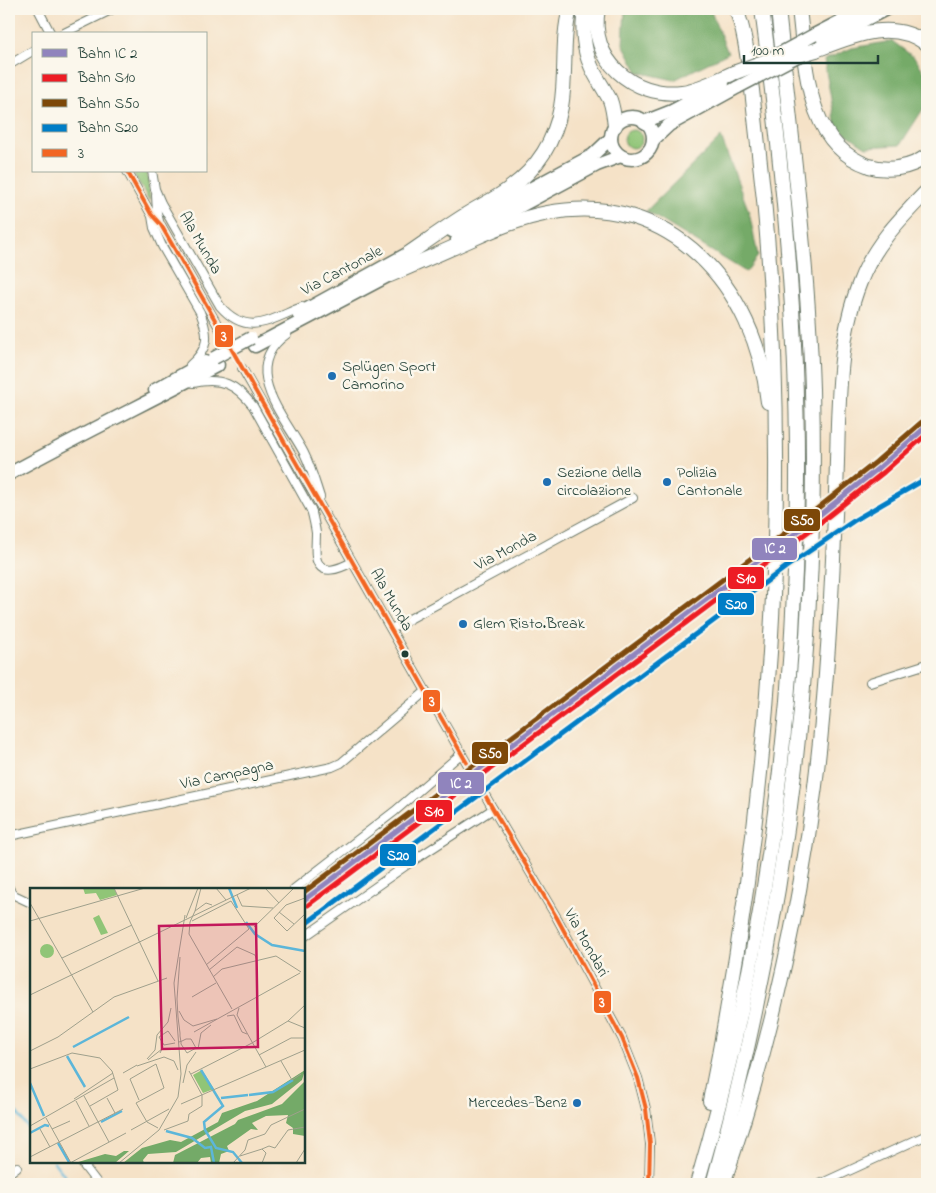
<svg xmlns="http://www.w3.org/2000/svg" width="936" height="1193" font-family="'Indie Flower',sans-serif">
  <style>
    .green { fill: #90c577; stroke: #588156 }
    .forest { fill: #74aa68; stroke: #4a744e }
    .lines { fill: none; stroke-linecap: round; stroke-linejoin: round }
    .stream { stroke: #5cb6d9; stroke-width: 2.5 }
    .minor-tunnel { stroke: #cac1aa; stroke-width: 8; stroke-dasharray: 8 4; stroke-linecap: butt }
    .minor-casing { stroke: #6a7767; stroke-width: 10 }
    .primary-casing { stroke: #6a7767; stroke-width: 15 }
    .motorway-casing { stroke: #6a7767; stroke-width: 16 }
    .minor { stroke: #fff; stroke-width: 8 }
    .primary { stroke: #fff; stroke-width: 12 }
    .motorway { stroke: #fff; stroke-width: 14 }
    .primary-bridge-casing { stroke: #6a7767; stroke-width: 15; stroke-linecap: butt }
    .motorway-bridge-casing { stroke: #6a7767; stroke-width: 16; stroke-linecap: butt }
    .primary-bridge { stroke: #fff; stroke-width: 12 }
    .motorway-bridge { stroke: #fff; stroke-width: 14 }
    .bus-1-casing { stroke: #fbf7ec; stroke-width: 8 }
    .bus-1 { stroke: #f26522; stroke-width: 4 }
    .rail-1-casing { stroke: #fbf7ec; stroke-width: 9 }
    .rail-2-casing { stroke: #fbf7ec; stroke-width: 9 }
    .rail-3-casing { stroke: #fbf7ec; stroke-width: 9 }
    .rail-4-casing { stroke: #fbf7ec; stroke-width: 9 }
    .rail-1 { stroke: #9084bd; stroke-width: 5 }
    .rail-2 { stroke: #ed1c24; stroke-width: 5 }
    .rail-3 { stroke: #7d4808; stroke-width: 5 }
    .rail-4 { stroke: #007dc6; stroke-width: 5 }
    .poi-dot { fill: #1f6fb2; stroke: #fbf7ec; stroke-width: 2 }
    .bus-dot { fill: #1f3d34; stroke: #fbf7ec; stroke-width: 2 }
    .labels { text-anchor: middle; dominant-baseline: central; stroke-width: 5; stroke-linejoin: round; paint-order: stroke }
    .street-label { font-size: 16px; fill: #1f3d34; stroke: #fbf7ec }
    .poi-label { font-size: 16px; fill: #1f3d34; stroke: #fbf7ec; text-anchor: start }
    .inset-river { fill: none; stroke: #5cb6d9; stroke-width: 2.5 }
    .inset-road { fill: none; stroke: #9fa08c; stroke-width: 1 }
    .view { fill: #c2185b; fill-opacity: 0.15; stroke: #c2185b; stroke-width: 2.5 }
    .inset-edge { fill: none; stroke: #1f3d34; stroke-width: 2.5 }
    .line-badge { stroke: #fbf7ec; stroke-width: 2 }
    .badge-label { font-size: 14px; text-anchor: middle; font-weight: bold; fill: #fff }
  </style>
  <rect width="100%" height="100%" fill="#fbf7ec"/>
  <filter id="ink" filterUnits="userSpaceOnUse"><feTurbulence type="fractalNoise" baseFrequency=".02" numOctaves="2"/><feDisplacementMap in="SourceGraphic" scale="10" xChannelSelector="R" yChannelSelector="G"/><feConvolveMatrix kernelMatrix="1 2 1 2 8 2 1 2 1" color-interpolation-filters="sRGB"/></filter>
  <filter id="wash" filterUnits="userSpaceOnUse"><feTurbulence type="fractalNoise" baseFrequency=".0096" numOctaves="4" result="noise"/><feDisplacementMap in="SourceGraphic" scale="20" xChannelSelector="R" yChannelSelector="G"/><feGaussianBlur stdDeviation="1.12" result="paint"/><feColorMatrix in="noise" values="0 0 0 0 0 0 0 0 0 0 0 0 0 0 0 0 0 1.4 0 .05"/><feComposite in="paint" operator="in"/></filter>
  <g filter="url(#wash)">
    <rect width="100%" height="100%" fill="#f5e2c7"/>
    <!-- green -->
    <g class="green">
      <circle cx="633" cy="139" r="9"/>
      <polygon points="132,171 147,171 150,200 149,200"/>
    </g>
    <!-- forest -->
    <g class="forest">
      <polygon points="625,9 710,9 728,53 674,80 638,72 623,44"/>
      <polygon points="892,41 915,58 927,76 927,103 900,145 866,147 836,127 824,60 852,48"/>
      <polygon points="721,137 749,212 758,256 746,272 646,211"/>
    </g>
    <g class="lines">
      <!-- stream -->
      <g class="stream">
        <polyline points="9,1102 31,1132"/>
        <polyline points="54,1162 71,1184"/>
      </g>
    </g>
  </g>
  <g filter="url(#ink)">
    <g class="lines">
      <!-- minor-tunnel -->
      <polyline class="minor-tunnel" points="225,338 242,368"/>
      <defs>
        <g id="minor">
          <polyline points="38,9 51,34"/>
          <polyline points="62,34 113,9"/>
          <polyline points="9,65 34,50"/>
          <polyline points="127,171 151,214 161,225 225,338"/>
          <path d="M 152,171 L 155,189 L 161,203 L 220,306 C 248,338 271,319 302,307"/>
          <polyline points="156,195 157,213 159,221"/>
          <path d="M 152,216 L 154,228 L 162,246 L 200,312 C 209,335 210,348 190,365"/>
          <path d="M 287,334 C 238,368 285,417 304,453 C 311,467 315,482 320,497"/>
          <polyline points="242,368 493,809 557,918 622,1038 638,1078 646,1109 650,1144 649,1184"/>
          <path d="M 193,383 C 221,377 236,384 253,406 L 312,512"/>
          <path d="M 311,509 C 313,517 315,525 316,533 C 316,541 315,549 316,557 C 320,578 341,568 352,562"/>
          <polyline points="391,629 633,498"/>
          <polyline points="870,682 927,664"/>
          <polyline points="9,836 332,767 341,763 426,691"/>
          <polyline points="9,888 12,894 31,903"/>
          <polyline points="294,889 395,811 462,753"/>
          <polyline points="304,937 411,862 493,809"/>
          <polyline points="81,1162 98,1184"/>
          <polyline points="9,1173 17,1167"/>
          <polyline points="820,1184 927,1135"/>
        </g>
        <g id="primary">
          <polyline points="814,35 864,9"/>
          <polyline points="822,42 886,9"/>
          <circle cx="632" cy="138" r="21"/>
          <polyline points="644,122 672,111 723,84"/>
          <polyline points="653,140 669,125 738,87"/>
          <polyline points="452,231 593,155 611,138"/>
          <polyline points="457,240 597,165 621,156"/>
          <polyline points="298,314 416,249"/>
          <polyline points="255,346 399,270"/>
          <polyline points="155,390 205,362"/>
          <path d="M 9,474 C 78,436 148,402 218,365"/>
        </g>
        <g id="motorway">
          <path d="M 585,9 C 582,28 583,48 591,66 C 596,78 604,88 610,100 C 613,108 614,117 615,126"/>
          <path d="M 598,9 C 588,59 633,98 682,92 C 700,90 719,79 736,72"/>
          <path d="M 799,9 C 806,65 805,144 869,166 C 888,172 911,168 927,156"/>
          <path d="M 816,50 C 852,36 892,18 927,44"/>
          <path d="M 408,254 C 427,241 445,228 464,216 C 479,206 496,199 510,188 C 538,168 555,140 561,107 C 567,74 561,41 570,9"/>
          <path d="M 390,275 C 416,264 443,252 470,240 C 495,229 520,218 548,213 C 670,190 756,287 768,402"/>
          <path d="M 710,1101 C 770,806 792,500 764,200 C 760,163 756,126 752,90 C 748,62 746,35 736,9"/>
          <path d="M 697,1184 C 764,956 796,716 797,478 C 798,321 782,164 762,9"/>
          <path d="M 713,1184 C 785,925 819,658 812,389 C 808,261 791,135 778,9"/>
          <path d="M 723,1184 C 767,1055 798,922 815,786 C 827,689 832,590 836,492 C 839,425 835,344 860,282 C 874,245 900,219 927,191"/>
        </g>
      </defs>
      <!-- minor casing -->
      <use href="#minor" class="minor-casing"/>
      <!-- primary casing -->
      <use href="#primary" class="primary-casing"/>
      <!-- motorway casing -->
      <use href="#motorway" class="motorway-casing"/>
      <!-- minor -->
      <use href="#minor" class="minor"/>
      <!-- primary -->
      <use href="#primary" class="primary"/>
      <!-- motorway -->
      <use href="#motorway" class="motorway"/>
      <defs>
        <g id="primary-bridge">
          <polyline points="757,66 814,35"/>
          <polyline points="738,87 807,51"/>
          <polyline points="214,358 251,338"/>
        </g>
        <g id="motorway-bridge">
          <polyline points="799,55 816,50"/>
          <polyline points="736,72 766,61"/>
        </g>
      </defs>
      <!-- primary-bridge casing -->
      <use href="#primary-bridge" class="primary-bridge-casing"/>
      <!-- motorway-bridge casing -->
      <use href="#motorway-bridge" class="motorway-bridge-casing"/>
      <!-- primary-bridge -->
      <use href="#primary-bridge" class="primary-bridge"/>
      <!-- motorway-bridge -->
      <use href="#motorway-bridge" class="motorway-bridge"/>
      <defs>
        <polyline id="bus-1" points="127,171 151,214 161,225 493,809 557,918 622,1038 638,1078 646,1109 650,1144 649,1184"/>
      </defs>
      <!-- bus-1 casing -->
      <use href="#bus-1" class="bus-1-casing"/>
      <!-- bus-1 -->
      <use href="#bus-1" class="bus-1"/>
      <defs>
        <polyline id="rail-1" points="304,900 817,517 880,467 927,426"/>
        <polyline id="rail-2" points="308,905 821,522 884,472 927,434"/>
        <polyline id="rail-3" points="304,892 813,512 876,462 923,421"/>
        <polyline id="rail-4" points="304,925 786,567 855,520 927,478"/>
      </defs>
      <!-- rail-1 casing -->
      <use href="#rail-1" class="rail-1-casing"/>
      <!-- rail-2 casing -->
      <use href="#rail-2" class="rail-2-casing"/>
      <!-- rail-3 casing -->
      <use href="#rail-3" class="rail-3-casing"/>
      <!-- rail-4 casing -->
      <use href="#rail-4" class="rail-4-casing"/>
      <!-- rail-1 -->
      <use href="#rail-1" class="rail-1"/>
      <!-- rail-2 -->
      <use href="#rail-2" class="rail-2"/>
      <!-- rail-3 -->
      <use href="#rail-3" class="rail-3"/>
      <!-- rail-4 -->
      <use href="#rail-4" class="rail-4"/>
    </g>
  </g>
  <!-- markers -->
  <g class="poi-dot">
    <circle cx="332" cy="376" r="5"/>
    <circle cx="547" cy="482" r="5"/>
    <circle cx="667" cy="482" r="5"/>
    <circle cx="463" cy="624" r="5"/>
    <circle cx="577" cy="1103" r="5"/>
  </g>
  <circle class="bus-dot" cx="405" cy="654" r="4.5"/>
  <g class="labels">
    <!-- street labels -->
    <g class="street-label">
      <text transform="translate(200 243) rotate(60)">Ala Munda</text>
      <text transform="translate(342 271) rotate(-28)">Via Cantonale</text>
      <text transform="translate(506 551) rotate(-28)">Via Monda</text>
      <text transform="translate(391 600) rotate(60)">Ala Munda</text>
      <text transform="translate(227 775) rotate(-12)">Via Campagna</text>
      <text transform="translate(586 943) rotate(61)">Via Mondari</text>
    </g>
    <!-- poi labels -->
    <g class="poi-label">
      <text x="342" y="367">Splügen Sport<tspan x="342" dy="18">Camorino</tspan></text>
      <text x="557" y="473">Sezione della<tspan x="557" dy="18">circolazione</tspan></text>
      <text x="677" y="473">Polizia<tspan x="677" dy="18">Cantonale</tspan></text>
      <text x="473" y="624">Glem Risto.Break</text>
      <text x="567" y="1103" text-anchor="end">Mercedes-Benz</text>
    </g>
  </g>
  <!-- overview -->
  <g transform="translate(30 888)">
    <rect width="275" height="275" fill="#f5e2c7"/>
    <path d="M 53,0 L 84,0 L 87,7 L 70,12 L 66,5 L 55,6 ZM 69,27 L 78,45 L 71,47 L 63,30 ZM10 63a7 7 0 1 1 14 0a7 7 0 1 1-14 0ZM 172,182 L 184,201 L 173,205 L 163,187 Z" fill="#90c577"/>
    <path d="M 275,182 L 272,192 L 242,216 L 215,223 L 146,264 L 118,266 L 113,272 L 114,275 L 93,275 L 112,260 L 140,252 L 151,254 L 188,234 L 192,225 L 227,213 ZM 275,193 L 275,248 L 263,246 L 263,240 L 256,235 L 258,227 L 236,228 L 222,235 L 228,242 L 221,241 L 197,258 L 199,263 L 191,266 L 189,275 L 181,275 L 180,269 L 171,270 L 167,275 L 143,275 L 145,267 L 205,236 L 208,232 L 252,216 ZM 94,263 L 99,263 L 85,275 L 45,275 L 75,266 L 86,268 Z" fill="#74aa68"/>
    <path class="inset-river" d="M 199,0 L 207,20M 216,34 L 225,46 L 242,57 L 275,63M 43,159 L 99,129M 37,168 L 55,199M 171,182 L 193,218 L 174,234 L 175,242 L 186,260 L 203,264 L 212,275M 0,195 L 14,228M 219,207 L 243,204 L 263,192M 191,210 L 218,207M 71,234 L 92,223M 136,243 L 162,250 L 175,260 L 181,259 L 184,275M 0,245 L 15,237 L 19,238M 28,255 L 39,274"/>
    <path class="inset-road" d="M 84,0 L 128,93M 186,0 L 196,12M 235,0 L 249,15M 207,7 L 212,18 L 243,20M 275,10 L 256,17 L 244,30 L 257,43 L 275,26M 0,15 L 63,124M 182,17 L 176,15 L 165,23 L 160,34 L 159,46 L 202,121M 165,23 L 171,0M 249,24 L 264,36M 156,30 L 168,0M 0,33 L 115,0M 162,33 L 201,13 L 219,41 L 176,77M 224,39 L 264,0M 32,70 L 102,37M 179,82 L 207,59 L 225,67 L 227,73M 183,89 L 192,81 L 246,68 L 271,84M 0,107 L 221,0M 162,109 L 186,95M 209,120 L 207,127 L 236,179M 149,123 L 154,132 L 163,138 L 187,131M 197,128 L 204,127 L 212,144 L 217,146M 258,133 L 275,140M 164,144 L 270,85M 145,153 L 138,143 L 129,149 L 134,157 L 145,155M 149,154 L 152,153 L 156,151 L 161,151 L 166,160 L 157,165 L 151,156 L 151,154 L 150,148 L 150,145 L 148,129 L 147,111 L 150,69M 168,161 L 171,145 L 181,137M 0,163 L 28,149 L 84,109 L 137,90M 229,167 L 261,150 L 275,150M 117,171 L 125,162 L 127,147 L 138,134 L 141,120M 118,172 L 132,161 L 130,165M 251,173 L 262,192 L 271,186M 107,178 L 134,169 L 144,173 L 148,182M 0,181 L 42,165 L 70,170 L 82,183 L 88,202 L 60,218M 159,183 L 172,207M 93,185 L 107,177M 161,186 L 222,155 L 258,133 L 275,117M 153,195 L 157,177 L 166,164M 54,208 L 79,254M 77,210 L 85,225M 44,211 L 83,185M 109,212 L 100,191 L 126,176 L 134,200 L 106,215 L 117,234 L 128,240M 46,213 L 59,238M 151,216 L 275,162M 16,230 L 41,275M 0,238 L 84,190M 10,241 L 20,259M 22,241 L 40,233M 101,242 L 139,221M 134,242 L 158,233 L 159,226 L 172,218 L 172,207M 232,261 L 239,258 L 245,260 L 258,242 L 275,239M 210,268 L 232,261 L 236,265 L 232,275M 0,269 L 93,221M 40,275 L 96,245M 89,275 L 129,242 L 148,209 L 151,186 L 144,95 L 155,27M 203,275 L 215,262 L 218,252 L 235,246 L 241,237 L 275,221M 266,275 L 275,261"/>
    <path class="view" d="M 226,36 L 228,159 L 132,161 L 129,38 Z"/>
    <rect width="275" height="275" class="inset-edge"/>
  </g>
  <g class="line-badge">
    <rect x="214" y="324" width="20" height="24" rx="5" fill="#f26522"/>
    <rect x="783" y="508" width="38" height="24" rx="5" fill="#7d4808"/>
    <rect x="751" y="537" width="47" height="24" rx="5" fill="#9084bd"/>
    <rect x="727" y="566" width="38" height="24" rx="5" fill="#ed1c24"/>
    <rect x="717" y="592" width="38" height="24" rx="5" fill="#007dc6"/>
    <rect x="422" y="689" width="19" height="24" rx="5" fill="#f26522"/>
    <rect x="471" y="741" width="38" height="24" rx="5" fill="#7d4808"/>
    <rect x="437" y="771" width="48" height="24" rx="5" fill="#9084bd"/>
    <rect x="415" y="799" width="38" height="24" rx="5" fill="#ed1c24"/>
    <rect x="379" y="843" width="38" height="24" rx="5" fill="#007dc6"/>
    <rect x="593" y="990" width="19" height="24" rx="5" fill="#f26522"/>
  </g>
  <g class="badge-label">
    <text x="224" y="341">3</text>
    <text x="802" y="525">S50</text>
    <text x="775" y="553">IC 2</text>
    <text x="746" y="583">S10</text>
    <text x="736" y="609">S20</text>
    <text x="432" y="706">3</text>
    <text x="490" y="758">S50</text>
    <text x="461" y="788">IC 2</text>
    <text x="434" y="816">S10</text>
    <text x="398" y="860">S20</text>
    <text x="602" y="1007">3</text>
  </g>
  <!-- margin -->
  <rect width="936" height="1193" fill="none" stroke="#fbf7ec" stroke-width="30"/>
  <!-- legend -->
  <rect x="32" y="32" width="175" height="140" fill="#fbf7ec" stroke="#a3ada2"/>
  <rect x="42" y="49" width="25" height="8" fill="#9084bd" stroke="#a3ada2"/>
  <text x="78" y="58" font-size="15" fill="#1f3d34">Bahn IC 2</text>
  <rect x="42" y="74" width="25" height="8" fill="#ed1c24" stroke="#a3ada2"/>
  <text x="78" y="82" font-size="15" fill="#1f3d34">Bahn S10</text>
  <rect x="42" y="99" width="25" height="8" fill="#7d4808" stroke="#a3ada2"/>
  <text x="78" y="108" font-size="15" fill="#1f3d34">Bahn S50</text>
  <rect x="42" y="124" width="25" height="8" fill="#007dc6" stroke="#a3ada2"/>
  <text x="78" y="132" font-size="15" fill="#1f3d34">Bahn S20</text>
  <rect x="42" y="149" width="25" height="8" fill="#f26522" stroke="#a3ada2"/>
  <text x="78" y="158" font-size="15" fill="#1f3d34">3</text>
  <!-- scale -->
  <path d="M744 55v8h134v-8" fill="none" stroke="#1f3d34" stroke-width="2.5"/>
  <text x="751" y="55" font-size="15" fill="#1f3d34" stroke="#fbf7ec" stroke-width="4" paint-order="stroke">100 m</text>
</svg>
